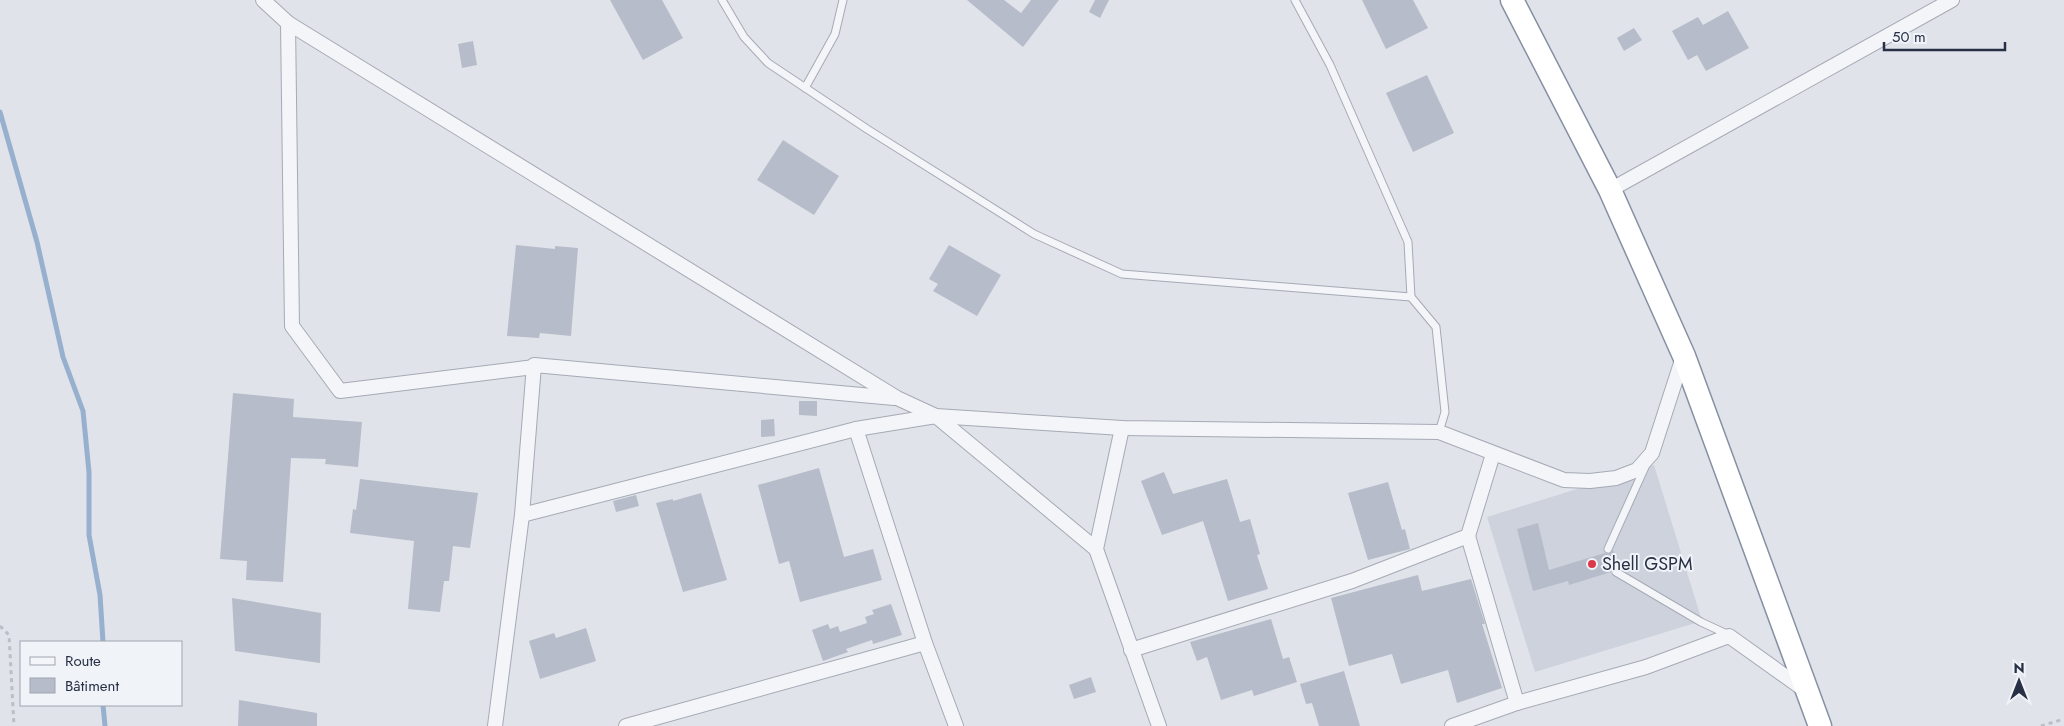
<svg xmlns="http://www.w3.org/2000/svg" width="2064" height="726" font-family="Jost,sans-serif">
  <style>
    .built { fill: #cdd2dd }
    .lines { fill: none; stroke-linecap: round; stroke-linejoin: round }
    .stream { stroke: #97b0ce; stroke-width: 5 }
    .building { fill: #b6bcc9 }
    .service-casing { stroke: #a5aab5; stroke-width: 9 }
    .minor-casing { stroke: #a5aab5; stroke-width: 16 }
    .trunk-casing { stroke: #8690a3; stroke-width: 25 }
    .path { stroke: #babec6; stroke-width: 3; stroke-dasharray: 4 4; stroke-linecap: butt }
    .service { stroke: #f3f5f8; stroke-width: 7 }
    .minor { stroke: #f3f5f8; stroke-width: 14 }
    .trunk { stroke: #fff; stroke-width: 22 }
    .poi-dot { fill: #dc384a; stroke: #f0f3f8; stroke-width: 2 }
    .labels { text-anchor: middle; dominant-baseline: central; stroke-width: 4; stroke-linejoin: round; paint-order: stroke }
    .poi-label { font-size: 18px; fill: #273044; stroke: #f0f3f8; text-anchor: start }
  </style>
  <rect width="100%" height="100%" fill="#e0e3ea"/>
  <!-- built -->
  <polygon class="built" points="1654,465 1702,621 1535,672 1487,517"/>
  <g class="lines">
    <!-- stream -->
    <g class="stream">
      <polyline points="0,112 37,242 63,357 83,411 89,472 89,535 100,595 103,642"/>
      <polyline points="103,705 105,726"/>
    </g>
  </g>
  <!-- building -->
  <g class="building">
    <polygon points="610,0 662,0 683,38 643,60"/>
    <polygon points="967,0 1004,0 1021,13 1031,0 1059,0 1023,47"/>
    <polygon points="1095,0 1109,0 1100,18 1089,12"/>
    <polygon points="1362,0 1413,0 1428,28 1386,49"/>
    <polygon points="1728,11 1749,48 1706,71 1697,55 1688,60 1672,31 1698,17 1703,25"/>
    <polygon points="1634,28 1642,40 1624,51 1617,38"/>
    <polygon points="473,41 477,65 462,68 458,44"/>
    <polygon points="1427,75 1454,133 1413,152 1386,93"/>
    <polygon points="783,140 839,176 814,215 757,180"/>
    <polygon points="516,245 555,249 555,246 578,248 571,336 540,333 539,338 507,336"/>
    <polygon points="949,245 1001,275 977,316 933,291 938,284 929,279"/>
    <polygon points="233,393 294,399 293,417 362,422 358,467 325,464 326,459 291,458 283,582 246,580 247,561 220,559"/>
    <polygon points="799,401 817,401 817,416 799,415"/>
    <polygon points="774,419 775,436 761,437 761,420"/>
    <polygon points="819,468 844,557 873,549 882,580 800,602 789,561 779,564 758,485"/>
    <polygon points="1164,472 1173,494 1227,479 1240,522 1250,519 1260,554 1257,555 1268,589 1228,601 1203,521 1162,535 1141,481"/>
    <polygon points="360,479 478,493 470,548 453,546 449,581 444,581 440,612 408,609 414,541 350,533 353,509 356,510"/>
    <polygon points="1388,482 1402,530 1405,529 1410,549 1368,560 1348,493"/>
    <polygon points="701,493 727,580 683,592 656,503 673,499 673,501"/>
    <polygon points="636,495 639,506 616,512 613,501"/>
    <polygon points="1538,523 1549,570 1605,553 1609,554 1613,550 1618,567 1613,568 1611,572 1569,585 1568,581 1533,591 1517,529"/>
    <polygon points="1418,575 1422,591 1471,579 1485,624 1482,624 1502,688 1457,703 1448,670 1401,684 1392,654 1349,666 1331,598"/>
    <polygon points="232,598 321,613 320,663 235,651"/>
    <polygon points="891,604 902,635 873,644 872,640 846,649 848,652 823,661 812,630 828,624 830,629 838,626 840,632 867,623 865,617 874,614 872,610"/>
    <polygon points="1271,619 1283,659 1289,657 1297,682 1254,696 1252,690 1221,700 1207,657 1197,661 1190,642"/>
    <polygon points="586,628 596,661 540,679 529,641 554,633 556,638"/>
    <polygon points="1344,671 1360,726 1319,726 1312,703 1306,704 1300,684"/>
    <polygon points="1091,677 1096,692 1074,699 1069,685"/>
    <polygon points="239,700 317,713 317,726 238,726"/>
  </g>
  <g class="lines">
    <defs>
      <g id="service">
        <polyline points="722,0 744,37 768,63 867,129 1034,234 1122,274 1411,297"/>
        <polyline points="1295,0 1330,65 1408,242 1411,297 1436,327 1445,412 1439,432"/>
        <polyline points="805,88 835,34 843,0"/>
        <polyline points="1608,549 1645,467"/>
        <polyline points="1616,572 1701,622 1729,635"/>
      </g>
      <g id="minor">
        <polyline points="263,0 288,23 897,398 936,416 1122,428 1439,432 1564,480 1590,481 1616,478 1637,470 1652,453 1683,357"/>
        <polyline points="288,23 292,326 340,391 534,367"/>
        <polyline points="1610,190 1952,0"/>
        <polyline points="1122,428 1096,549 1159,726"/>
        <polyline points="856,429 925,643 956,726"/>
        <polyline points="522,515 856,429 936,416 1096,549"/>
        <polyline points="1468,536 1517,703"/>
        <polyline points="1131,650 1352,581 1468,536 1493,454"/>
        <polyline points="495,726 522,515 534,365 894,398"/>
        <polyline points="626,726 925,643"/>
        <polyline points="1452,726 1517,703 1646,667 1729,636 1806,691"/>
      </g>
      <polyline id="trunk" points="1512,0 1610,190 1684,356 1820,726"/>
    </defs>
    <!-- service casing -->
    <use href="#service" class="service-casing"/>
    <!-- minor casing -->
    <use href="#minor" class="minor-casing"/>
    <!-- trunk casing -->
    <use href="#trunk" class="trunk-casing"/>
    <!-- path -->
    <g class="path">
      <polyline points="0,626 9,635 14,726"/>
      <polyline points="2041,726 2064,719"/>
    </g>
    <!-- service -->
    <use href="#service" class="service"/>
    <!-- minor -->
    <use href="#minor" class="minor"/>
    <!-- trunk -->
    <use href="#trunk" class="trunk"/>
  </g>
  <!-- markers -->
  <circle class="poi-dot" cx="1592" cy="564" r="5"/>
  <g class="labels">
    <!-- poi labels -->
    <g class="poi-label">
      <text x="1602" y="564">Shell GSPM</text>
    </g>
  </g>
  <!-- legend -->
  <rect x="20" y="641" width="162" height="65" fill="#f0f3f8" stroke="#a0a5b0"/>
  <rect x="30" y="657" width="25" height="8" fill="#f3f5f8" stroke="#a0a5b0"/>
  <text x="65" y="666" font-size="15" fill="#273044">Route</text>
  <rect x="30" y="678" width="25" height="15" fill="#b6bcc9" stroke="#a0a5b0"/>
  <text x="65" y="691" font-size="15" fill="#273044">Bâtiment</text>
  <!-- north arrow -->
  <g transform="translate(2019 681)" stroke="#f0f3f8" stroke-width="4" paint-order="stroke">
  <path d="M0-4L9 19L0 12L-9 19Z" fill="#273044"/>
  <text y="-8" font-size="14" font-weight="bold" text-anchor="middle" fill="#273044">N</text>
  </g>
  <!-- scale -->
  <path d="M1884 42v8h121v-8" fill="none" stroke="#273044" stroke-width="2.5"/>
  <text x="1892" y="42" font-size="15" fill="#273044" stroke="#f0f3f8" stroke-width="4" paint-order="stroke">50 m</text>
</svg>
